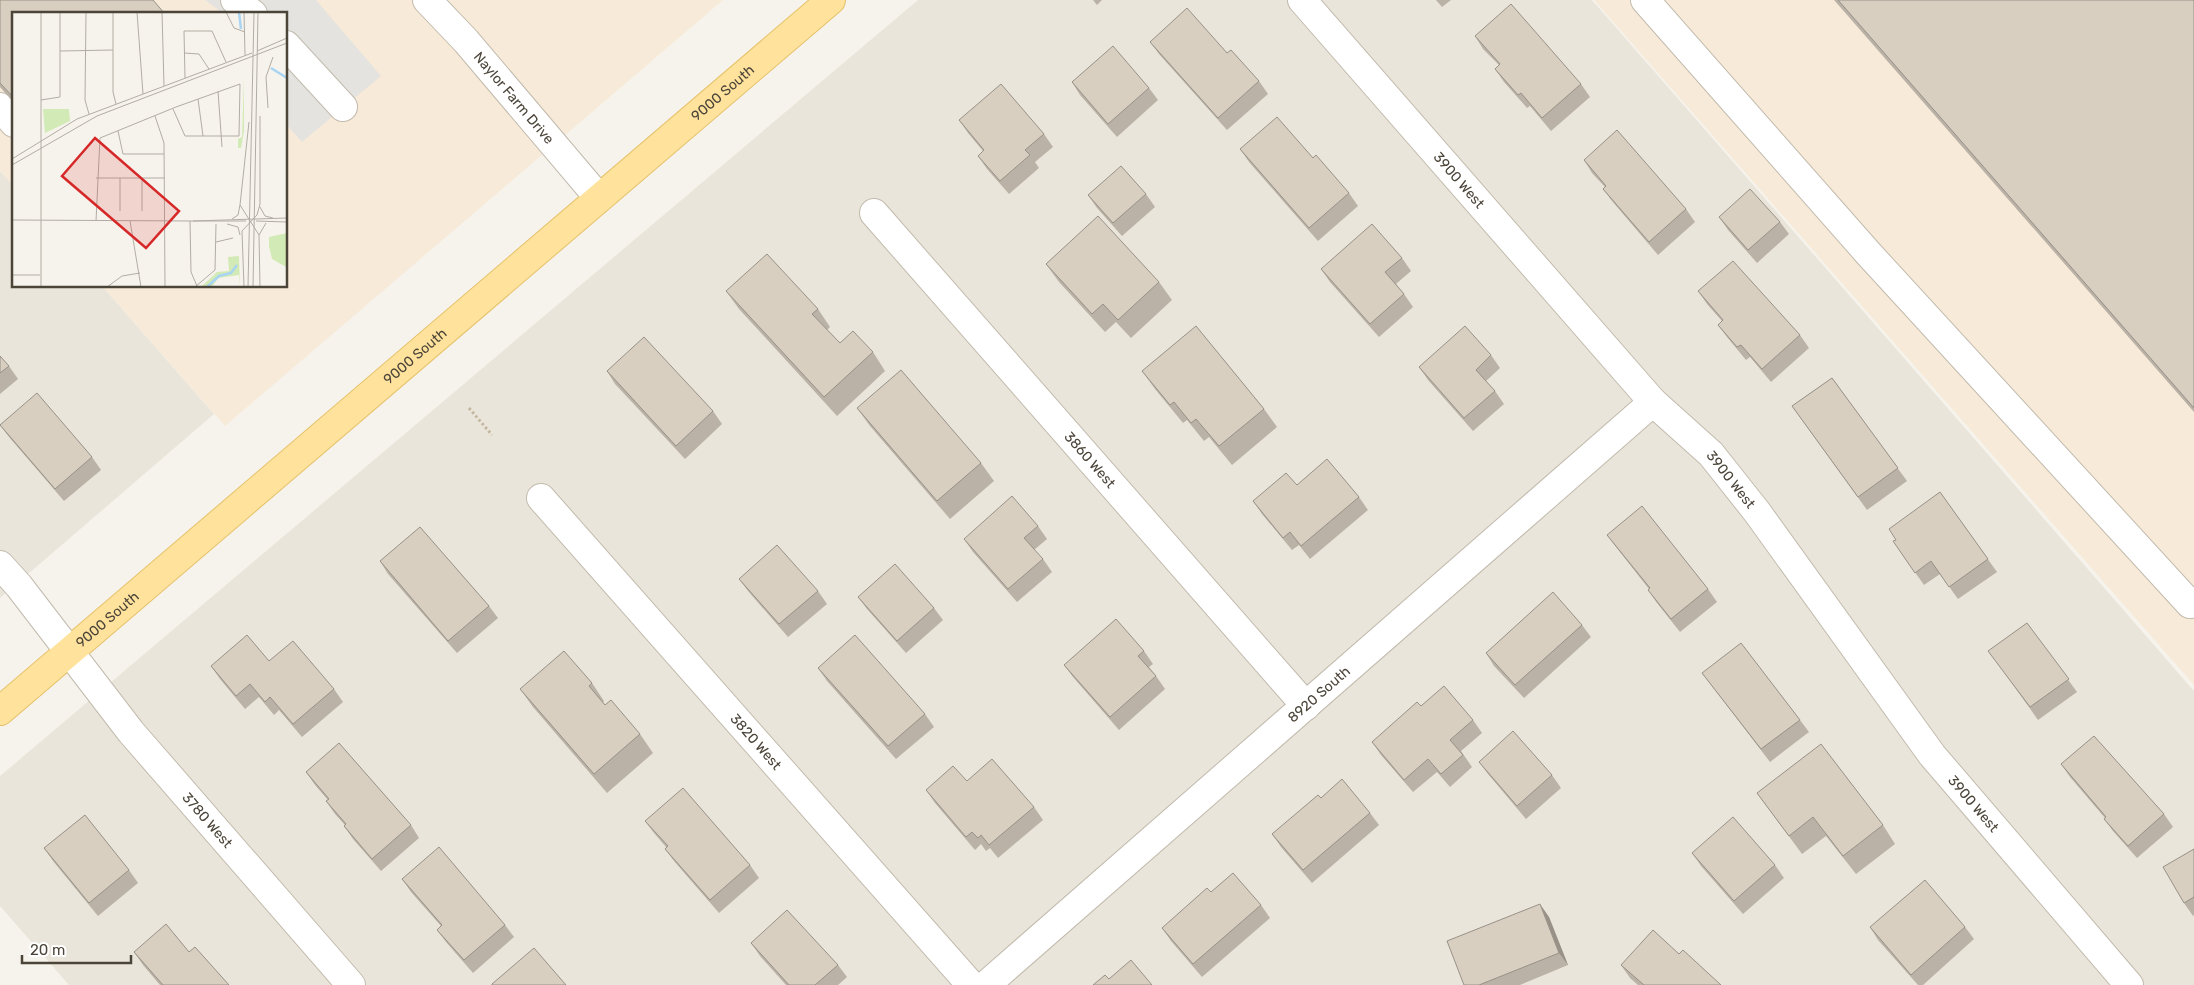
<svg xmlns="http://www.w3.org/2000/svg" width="2194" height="985" font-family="Rubik,sans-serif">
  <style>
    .residential { fill: #eae5da }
    .commercial { fill: #f7ead8 }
    .parking { fill: #e5e3e0 }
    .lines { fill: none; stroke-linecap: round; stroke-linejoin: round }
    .minor-casing { stroke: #c2bbae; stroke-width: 30 }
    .major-casing { stroke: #e6c16a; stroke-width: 30 }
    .path { stroke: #c4b79f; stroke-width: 3; stroke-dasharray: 2.5 2.5; stroke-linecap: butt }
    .minor { stroke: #fff; stroke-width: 28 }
    .major { stroke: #ffe39c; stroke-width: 28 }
    .wall { fill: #bab2a6 }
    .shaded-wall { fill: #979187 }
    .building { fill: #d8cfc1; stroke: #979187 }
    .labels { text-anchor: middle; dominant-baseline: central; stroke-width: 5; stroke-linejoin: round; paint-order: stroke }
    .street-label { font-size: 14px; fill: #4b4439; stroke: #fff }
    .inset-river { fill: none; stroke: #a9d4f2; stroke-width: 2.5 }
    .inset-road { fill: none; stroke: #b2ada4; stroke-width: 1 }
    .view { fill: #d62828; fill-opacity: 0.15; stroke: #d62828; stroke-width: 2.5 }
    .inset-edge { fill: none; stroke: #4b4439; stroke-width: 2.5 }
  </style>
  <rect width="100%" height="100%" fill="#f6f3ec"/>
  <!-- residential -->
  <g class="residential">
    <polygon points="918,0 1592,0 2194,691 2194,985 69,985 0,906 0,776"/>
    <polygon points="0,171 14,186 14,286 102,286 214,414 0,598"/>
  </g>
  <!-- commercial -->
  <g class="commercial">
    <polygon points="0,0 723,0 225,426 102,286 286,286 286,14 14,14 14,186 0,171"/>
    <polygon points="1594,0 2194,0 2194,685"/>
  </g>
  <!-- parking -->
  <polygon class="parking" points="205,0 316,0 381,76 302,142 286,124 286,14 224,14"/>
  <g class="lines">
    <defs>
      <g id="minor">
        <polyline points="235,0 253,14"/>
        <path id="s1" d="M 427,0 L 466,41 L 599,198"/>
        <path id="s2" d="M 1302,0 L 1653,402 L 1711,454 L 1757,512 L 1932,755 L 2129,985"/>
        <polyline points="1645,0 1868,253 2190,604 2194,601"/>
        <polyline points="286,45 343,107"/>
        <polyline points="0,107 14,123"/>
        <path id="s3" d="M 874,213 L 1306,706"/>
        <path id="s4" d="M 541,498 L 971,985"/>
        <path id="s5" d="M 0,565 L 19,586 L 131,732 L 351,985"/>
        <path id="s6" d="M 986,985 L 1653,402"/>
      </g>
      <g id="major">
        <path id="s7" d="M 0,711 L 831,0"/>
      </g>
    </defs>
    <!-- minor casing -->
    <use href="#minor" class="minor-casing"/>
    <!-- major casing -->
    <use href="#major" class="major-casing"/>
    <!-- path -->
    <polyline class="path" points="469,408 492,435"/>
    <!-- minor -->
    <use href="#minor" class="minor"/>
    <!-- major -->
    <use href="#major" class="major"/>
  </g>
  <!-- wall -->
  <g class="wall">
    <polygon points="0,0 14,14 14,103 0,87"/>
    <polygon points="1093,0 1102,0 1097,5"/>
    <polygon points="1436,0 1451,0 1442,7"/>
    <polygon points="1834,0 2194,0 2194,412"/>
    <polygon points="1475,36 1581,84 1590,97 1551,131 1530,106 1527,108 1504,82 1495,69 1499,65 1483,49"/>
    <polygon points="1150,42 1227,53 1259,81 1268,94 1227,130 1159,54"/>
    <polygon points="1072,82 1149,88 1158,100 1117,137 1080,95"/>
    <polygon points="959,120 1044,134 1053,147 1035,162 1039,168 1009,194 987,169 978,156 983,151 968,133"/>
    <polygon points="1240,149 1313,158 1349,193 1358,206 1318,241 1249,162"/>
    <polygon points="1584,160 1686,209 1695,222 1658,255 1612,201 1603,189 1605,187 1592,173"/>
    <polygon points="1146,194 1155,207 1122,236 1097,208 1088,195"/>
    <polygon points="1719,217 1780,222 1789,234 1757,263 1728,230"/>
    <polygon points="1402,258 1411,271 1396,284 1404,294 1413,307 1379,337 1330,282 1321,269"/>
    <polygon points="1046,264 1159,282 1172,300 1131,338 1116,322 1105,332 1059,282"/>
    <polygon points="726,291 818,309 830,327 827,330 840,343 873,352 885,371 837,416 739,309"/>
    <polygon points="1698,291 1800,335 1809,348 1771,382 1750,357 1746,360 1727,337 1718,325 1722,321 1707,304"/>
    <polygon points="1491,355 1500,368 1486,381 1495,391 1504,404 1473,431 1428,380 1419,367"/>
    <polygon points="0,356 9,366 18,379 0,394"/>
    <polygon points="607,371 713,411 722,424 685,459 615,384"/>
    <polygon points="1142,371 1264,409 1277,427 1232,465 1209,437 1204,441 1187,420 1183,423 1155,389"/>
    <polygon points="1832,378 1907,481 1867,510 1792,406"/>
    <polygon points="857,408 981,463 994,481 950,519 870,426"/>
    <polygon points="0,425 92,457 101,470 64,501 9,437"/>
    <polygon points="1297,485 1359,497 1368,510 1310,559 1299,545 1292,550 1262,514 1253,501"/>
    <polygon points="1940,492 1997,572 1958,599 1940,574 1924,585 1893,541 1896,540"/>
    <polygon points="1038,526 1047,539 1034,550 1043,559 1052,572 1017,602 973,552 964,539"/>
    <polygon points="1607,535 1708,589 1717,602 1680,632 1657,603 1648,590 1649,589 1616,547"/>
    <polygon points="380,561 489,606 498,618 457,653 388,574"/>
    <polygon points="739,579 818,591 827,604 788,637 748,591"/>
    <polygon points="858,597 934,608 943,620 906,653 867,609"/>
    <polygon points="2027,623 2077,692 2038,720 1989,651"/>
    <polygon points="1582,625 1591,637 1524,698 1494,666 1486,653"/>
    <polygon points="1144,651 1153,664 1149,667 1156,676 1165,689 1119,730 1073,677 1064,665"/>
    <polygon points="269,661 334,689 343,702 302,737 279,710 274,715 259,697 245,709 220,679 211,666"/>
    <polygon points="818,668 925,714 934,727 896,759 827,681"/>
    <polygon points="1702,673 1800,720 1809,732 1770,762"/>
    <polygon points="592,683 604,701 603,702 605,705 640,734 653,753 607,793 533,707 520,689"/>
    <polygon points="1421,706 1473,720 1482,733 1461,751 1472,767 1450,787 1437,772 1413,792 1381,755 1372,742"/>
    <polygon points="1479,762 1552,775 1561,788 1526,819 1488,774"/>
    <polygon points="2061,764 2164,814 2173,827 2137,858 2113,831 2104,819 2105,818 2070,777"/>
    <polygon points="306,772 411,825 419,838 381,871 353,839 344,826 345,825 335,814 326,801 328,800 315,785"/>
    <polygon points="967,781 1034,807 1043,820 998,858 990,848 986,851 981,844 975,850 935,803 926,790"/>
    <polygon points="1757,793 1883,825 1895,844 1856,874 1826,836 1802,854"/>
    <polygon points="1321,798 1370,813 1379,825 1312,883 1281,847 1272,834"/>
    <polygon points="645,821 750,865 759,878 719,913 674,861 665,849 666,847 654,833"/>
    <polygon points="44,848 129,870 138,883 98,916 53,861"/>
    <polygon points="2194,849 2194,915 2193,916 2184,903"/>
    <polygon points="1692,853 1775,865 1784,878 1743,914 1701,866"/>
    <polygon points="402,879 505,925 514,937 473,973 446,942 437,930 441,926 411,892"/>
    <polygon points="1211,892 1261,905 1270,918 1202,977 1171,941 1162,928"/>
    <polygon points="1549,917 1568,965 1520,985 1464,985"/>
    <polygon points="1870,927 1965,927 1974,939 1923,985 1918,985 1878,940"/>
    <polygon points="751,943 838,965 847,977 838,985 786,985 760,956"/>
    <polygon points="134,952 229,985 160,985 143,965"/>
    <polygon points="1679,954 1721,985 1638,985 1630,978 1621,965"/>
  </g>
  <!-- shaded-wall -->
  <polygon class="shaded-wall" points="1540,904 1549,917 1568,965 1559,953"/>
  <!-- building -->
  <g class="building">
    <polygon points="0,0 153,0 165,14 14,14 14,98 0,83"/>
    <polygon points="1838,0 2194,0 2194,408"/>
    <polygon points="1511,4 1581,84 1542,118 1521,93 1518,95 1495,69 1500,64 1475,36"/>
    <polygon points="1187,8 1227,53 1231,50 1259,81 1218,118 1150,42"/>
    <polygon points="1113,46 1149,88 1108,124 1072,82"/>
    <polygon points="1001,84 1044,134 1025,150 1030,155 1000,181 978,156 984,150 959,120"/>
    <polygon points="1277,117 1313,158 1316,155 1349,193 1309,228 1240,149"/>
    <polygon points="1617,130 1686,209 1649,242 1603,189 1606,186 1584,160"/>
    <polygon points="1121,166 1146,194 1113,223 1088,195"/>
    <polygon points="1750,189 1780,222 1748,250 1719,217"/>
    <polygon points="1098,216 1159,282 1118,320 1103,304 1092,314 1046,264"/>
    <polygon points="1372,224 1402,258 1385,272 1404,294 1370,324 1321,269"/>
    <polygon points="767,254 818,309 812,314 840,343 853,331 873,352 824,397 726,291"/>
    <polygon points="1733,261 1800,335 1762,369 1741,345 1737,347 1718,325 1723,320 1698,291"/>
    <polygon points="1196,326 1264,409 1219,446 1196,419 1191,423 1174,402 1170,405 1142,371"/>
    <polygon points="1465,326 1491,355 1476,370 1495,391 1464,418 1419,367"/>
    <polygon points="644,337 713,411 676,446 607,371"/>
    <polygon points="0,356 9,366 0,373"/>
    <polygon points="901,370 981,463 937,501 857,408"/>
    <polygon points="1832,378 1898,468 1858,497 1792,406"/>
    <polygon points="37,393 92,457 55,489 0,425"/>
    <polygon points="1327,459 1359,497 1301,546 1290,532 1283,538 1253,501 1286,473 1297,485"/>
    <polygon points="1940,492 1988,559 1949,587 1931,561 1915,573 1893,541 1896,540 1889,529"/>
    <polygon points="1012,496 1038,526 1024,538 1043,559 1008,589 964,539"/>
    <polygon points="1642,506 1708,589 1671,619 1648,590 1650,588 1607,535"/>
    <polygon points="420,527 489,606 448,641 380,561"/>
    <polygon points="777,545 818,591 779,624 739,579"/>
    <polygon points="895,564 934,608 897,641 858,597"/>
    <polygon points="1553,592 1582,625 1515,685 1486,653"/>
    <polygon points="1116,619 1144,651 1138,656 1156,676 1110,717 1064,665"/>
    <polygon points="2027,623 2069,679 2030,707 1988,651"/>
    <polygon points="247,635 269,661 293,641 334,689 293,724 270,697 265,702 250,684 236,696 211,666"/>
    <polygon points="855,635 925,714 888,746 818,668"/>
    <polygon points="1741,643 1800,720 1761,749 1702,673"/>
    <polygon points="564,651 592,683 589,686 605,705 611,700 640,734 594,774 520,689"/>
    <polygon points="1444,686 1473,720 1450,740 1463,755 1441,774 1428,759 1404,780 1372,742 1417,702 1421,706"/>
    <polygon points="1513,731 1552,775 1517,806 1479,762"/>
    <polygon points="2094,736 2164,814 2128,846 2104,819 2106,817 2061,764"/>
    <polygon points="339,743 411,825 372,859 344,826 346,824 326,801 329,799 306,772"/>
    <polygon points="1821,744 1883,825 1843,856 1813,817 1789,836 1757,793"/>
    <polygon points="992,759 1034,807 989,845 981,835 978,838 972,832 966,837 926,790 953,766 967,781"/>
    <polygon points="1342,779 1370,813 1303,870 1272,834 1318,795 1321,798"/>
    <polygon points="683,788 750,865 710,900 665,849 668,846 645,821"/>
    <polygon points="85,815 129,870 89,903 44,848"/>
    <polygon points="1733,817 1775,865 1734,901 1692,853"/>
    <polygon points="439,847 505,925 464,960 437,930 442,925 402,879"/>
    <polygon points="2194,849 2194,898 2194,897 2184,903 2163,867"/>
    <polygon points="1233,873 1261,905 1193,964 1162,928 1207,888 1211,892"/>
    <polygon points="1925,880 1965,927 1911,975 1870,927"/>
    <polygon points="1540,904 1559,953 1479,985 1464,985 1447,941"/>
    <polygon points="787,910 838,965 815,985 789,985 751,943"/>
    <polygon points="166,924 189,952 195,947 229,985 163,985 134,952"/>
    <polygon points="1653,930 1679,954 1683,950 1721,985 1644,985 1621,965"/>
    <polygon points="534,948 566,985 492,985 492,984"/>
    <polygon points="1131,960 1152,985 1093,985 1105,975 1109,979"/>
  </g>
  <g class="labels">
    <!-- street labels -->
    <g class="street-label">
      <text stroke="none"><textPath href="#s7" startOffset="951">9000 South</textPath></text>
      <text stroke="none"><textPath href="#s1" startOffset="131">Naylor Farm Drive</textPath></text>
      <text stroke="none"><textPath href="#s2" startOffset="239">3900 West</textPath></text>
      <text stroke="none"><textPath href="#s7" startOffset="546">9000 South</textPath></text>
      <text stroke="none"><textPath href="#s3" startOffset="328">3860 West</textPath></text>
      <text stroke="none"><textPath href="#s2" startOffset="644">3900 West</textPath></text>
      <text stroke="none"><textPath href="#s7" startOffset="141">9000 South</textPath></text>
      <text stroke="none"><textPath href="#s6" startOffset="442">8920 South</textPath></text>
      <text stroke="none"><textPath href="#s4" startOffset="325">3820 West</textPath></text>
      <text stroke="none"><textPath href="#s2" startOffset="1049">3900 West</textPath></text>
      <text stroke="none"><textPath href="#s5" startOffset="329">3780 West</textPath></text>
    </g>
  </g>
  <!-- overview -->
  <g transform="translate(12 12)">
    <rect width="275" height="275" fill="#f6f3ec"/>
    <path d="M 232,66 L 232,119 L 229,136 L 226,136 L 226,127 L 230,125 ZM 31,97 L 57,97 L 58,109 L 33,121 ZM 275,221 L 275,255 L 274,255 L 260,247 L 257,234 L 257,225 ZM 227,244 L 228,275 L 227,263 L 206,266 L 200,275 L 189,275 L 205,260 L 217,259 L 216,245 Z" fill="#d2eab5"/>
    <path class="inset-river" d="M 227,0 L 229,17M 259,56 L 275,66M 195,275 L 207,264 L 219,261 L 225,253"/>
    <path class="inset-road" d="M 29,0 L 29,275M 74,0 L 73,88 L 77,102M 101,0 L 101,80 L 104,92M 125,0 L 131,82M 150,0 L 152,74M 214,0 L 222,16 L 233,20M 232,0 L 233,43M 48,39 L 101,38M 245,39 L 275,26M 172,41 L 187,42 L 197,57M 173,66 L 172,19 L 200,19 L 214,50M 206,79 L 210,135M 186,87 L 191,124M 29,88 L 48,85 L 48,0M 256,96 L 254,65 L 261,45M 143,104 L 152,131 L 153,275M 106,119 L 111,142 L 152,142M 0,147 L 65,107 L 240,41M 0,153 L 85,104 L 275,31M 84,166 L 153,166M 108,166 L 108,199M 130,166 L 130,199M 228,193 L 247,223M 248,195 L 253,204 L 261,206M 220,207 L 226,203 L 228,193 L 237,110M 0,208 L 181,209 L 275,206M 84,209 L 88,126 L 164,95 L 228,72 L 227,124 L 173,124 L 161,97M 118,209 L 129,275M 178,209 L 179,260 L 185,274M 181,209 L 234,209M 244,209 L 275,210M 215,212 L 226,215 L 228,223M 204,230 L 221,226M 0,263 L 28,263M 95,275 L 110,264 L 128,261M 183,275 L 203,258 L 204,212M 232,275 L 230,219 L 245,203 L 248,192 L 248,104M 236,275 L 242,0M 241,275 L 246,0M 248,275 L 247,223 L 254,211"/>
    <path class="view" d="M 83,126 L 167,199 L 134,236 L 50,164 Z"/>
    <rect width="275" height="275" class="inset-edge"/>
  </g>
  <!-- scale -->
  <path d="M22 955v8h109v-8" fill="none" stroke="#4b4439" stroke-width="2.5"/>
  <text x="30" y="955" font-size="15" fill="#4b4439" stroke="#ffffff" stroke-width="4" paint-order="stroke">20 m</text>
</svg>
